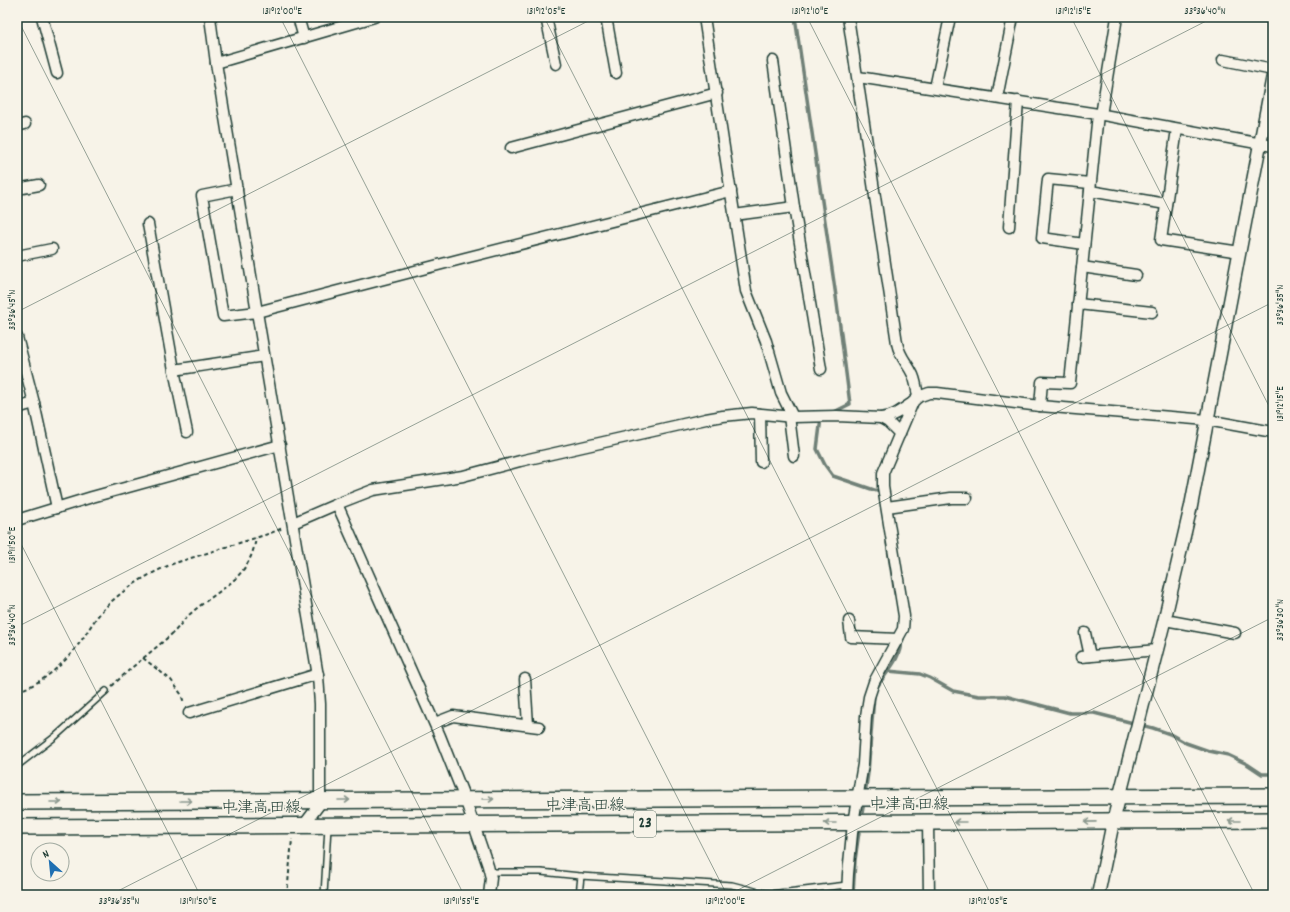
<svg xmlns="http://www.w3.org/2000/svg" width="1290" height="912" font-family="Dekko,'Klee One',sans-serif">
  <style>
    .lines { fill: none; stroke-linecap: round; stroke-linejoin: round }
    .stream { stroke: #6f8077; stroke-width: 3.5 }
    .service-casing { stroke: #1f3d34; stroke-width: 8 }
    .minor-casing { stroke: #1f3d34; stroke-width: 13 }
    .tertiary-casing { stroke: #1f3d34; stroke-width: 15 }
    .primary-casing { stroke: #1f3d34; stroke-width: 18 }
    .path { stroke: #1f3d34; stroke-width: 2; stroke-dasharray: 4 3; stroke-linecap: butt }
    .service { stroke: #f7f3e8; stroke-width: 5 }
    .minor { stroke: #f7f3e8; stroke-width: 10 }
    .tertiary { stroke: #f7f3e8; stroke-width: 12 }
    .primary { stroke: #f7f3e8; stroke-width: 15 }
    .oneway { stroke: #8b988e }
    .ticks { fill: none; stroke: #1f3d34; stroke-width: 1; stroke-opacity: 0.45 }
    .labels { text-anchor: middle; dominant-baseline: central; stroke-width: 3.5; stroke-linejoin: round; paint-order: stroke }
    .shield { fill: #f7f3e8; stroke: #60746a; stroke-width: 1 }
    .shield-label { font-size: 15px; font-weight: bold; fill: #1f3d34 }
    .street-label { font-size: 16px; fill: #1f3d34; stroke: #f7f3e8 }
    .neatline { fill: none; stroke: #1f3d34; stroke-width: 1.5 }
    .ticks-label { font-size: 10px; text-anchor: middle; fill: #1f3d34 }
  </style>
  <rect width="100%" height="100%" fill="#f7f3e8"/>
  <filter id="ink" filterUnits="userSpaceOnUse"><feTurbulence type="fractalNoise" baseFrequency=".025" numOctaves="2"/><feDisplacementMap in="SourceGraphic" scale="8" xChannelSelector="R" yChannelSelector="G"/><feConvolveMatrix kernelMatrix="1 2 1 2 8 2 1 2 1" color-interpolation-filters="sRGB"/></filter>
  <g filter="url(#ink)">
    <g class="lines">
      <!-- stream -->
      <g class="stream">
        <polyline points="795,17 837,303 850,404 832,413"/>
        <polyline points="821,418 817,449 825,465 833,476 880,492 881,493"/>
        <polyline points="887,543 895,594"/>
        <polyline points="888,671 920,674 930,678 953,691 979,696 1005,696 1070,713 1094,713 1153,728 1170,734 1186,743 1209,751 1228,755 1247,764 1262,774 1273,774"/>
        <path d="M 877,687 C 887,671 901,659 901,640"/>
        <polyline points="865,794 868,773 874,696"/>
        <polyline points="861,819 864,802"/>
        <polyline points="853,895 855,860 860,825"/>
      </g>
      <defs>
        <g id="service">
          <polyline points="17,766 56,736 106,691"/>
          <polyline points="490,872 541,872 580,876 732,885 759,892 770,894 847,885"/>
          <polyline points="324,895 328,827"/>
          <polyline points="579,895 581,876"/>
        </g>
        <g id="minor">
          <polyline points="42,17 57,73"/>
          <polyline points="210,17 216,63 257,312 318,676 320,704 320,800 319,805 303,826"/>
          <polyline points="298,17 304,38"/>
          <polyline points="546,17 556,64"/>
          <polyline points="606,17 616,73"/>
          <polyline points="704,17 746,291 766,341 781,393 793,417"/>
          <polyline points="1223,60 1273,70"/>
          <polyline points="216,63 374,17"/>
          <polyline points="858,77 1098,114 1273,146"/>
          <polyline points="935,88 950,17"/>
          <polyline points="997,98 1013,17"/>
          <polyline points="1101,115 1117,17"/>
          <polyline points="17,126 25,124"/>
          <polyline points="1177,129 1161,240 1240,252"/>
          <polyline points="511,148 717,93"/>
          <polyline points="17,189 39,185"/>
          <polyline points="237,189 202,196 223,316 257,312 465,258 731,191"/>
          <polyline points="1090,191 1166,204"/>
          <polyline points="794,207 821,369"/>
          <polyline points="734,215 794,207 773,61"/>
          <polyline points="148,224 174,370 264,356"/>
          <polyline points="1009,227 1018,101"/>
          <polyline points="1084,244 1042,238 1048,179 1090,183"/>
          <polyline points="17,256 52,249"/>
          <polyline points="1082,267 1136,275"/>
          <polyline points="1078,304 1152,312"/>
          <polyline points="17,337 34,403 57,508"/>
          <polyline points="174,370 187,432"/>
          <polyline points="918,397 929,393 937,393 1040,406 1207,420 1273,432"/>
          <polyline points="1040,406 1042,382 1070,383 1098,114"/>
          <polyline points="17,408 34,403"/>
          <polyline points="760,414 761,462"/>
          <polyline points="789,416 794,456"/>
          <polyline points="881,418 888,422 900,434"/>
          <polyline points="337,504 440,736 465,799 488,866 491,878 489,895"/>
          <polyline points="887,507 951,498 967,498"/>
          <polyline points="17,520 92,497 280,445"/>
          <path d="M 293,523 L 337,504 L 373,490 L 463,476 L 520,461 L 706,419 L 723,416 L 752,413 L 793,417 L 837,416 L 881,418 C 893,417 902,410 912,403"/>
          <polyline points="1165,620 1235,633"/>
          <polyline points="849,621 851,637 898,639"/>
          <polyline points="1085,633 1090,656"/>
          <polyline points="1081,657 1157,650"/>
          <polyline points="525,679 528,725"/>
          <polyline points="189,713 318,674"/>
          <polyline points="435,723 453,716 539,727"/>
          <polyline points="928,823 929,895"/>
          <path d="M 847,895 L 848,874 L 853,823 L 863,764 L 866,716 L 869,697 L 874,682 L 903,629 L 904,616 L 883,487 L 883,473 L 913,402 L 918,397 C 917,390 916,382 913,375 C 907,362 900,358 897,343 L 848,17"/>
        </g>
        <polyline id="tertiary" points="1098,895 1113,822 1164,622 1191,506 1273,76"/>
        <g id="primary">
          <polyline points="17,802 1273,796"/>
          <polyline points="17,827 1273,820"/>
        </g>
      </defs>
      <!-- service casing -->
      <use href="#service" class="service-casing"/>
      <!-- minor casing -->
      <use href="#minor" class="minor-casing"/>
      <!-- tertiary casing -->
      <use href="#tertiary" class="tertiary-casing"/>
      <!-- primary casing -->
      <use href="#primary" class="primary-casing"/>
      <!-- path -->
      <g class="path">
        <polyline points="143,658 171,680 181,694 184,703"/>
        <path d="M 112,686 C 131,667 154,650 174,632 C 180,626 184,619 190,614 C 219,588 249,581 256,538"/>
        <path d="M 17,691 C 43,684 66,662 81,641 C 88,631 94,620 102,611 C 121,590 149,573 175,563 L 268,534 L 283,528"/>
        <polyline points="287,895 292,839"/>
      </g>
      <!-- service -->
      <use href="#service" class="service"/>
      <!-- minor -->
      <use href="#minor" class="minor"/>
      <!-- tertiary -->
      <use href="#tertiary" class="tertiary"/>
      <!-- primary -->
      <use href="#primary" class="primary"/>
    </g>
    <!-- one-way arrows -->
    <defs><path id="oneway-shaft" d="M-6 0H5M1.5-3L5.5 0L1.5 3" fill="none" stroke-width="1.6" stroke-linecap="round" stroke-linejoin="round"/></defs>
    <g class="oneway">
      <use href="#oneway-shaft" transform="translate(488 799)"/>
      <use href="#oneway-shaft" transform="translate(344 800)"/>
      <use href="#oneway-shaft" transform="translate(186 801)"/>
      <use href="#oneway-shaft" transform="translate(56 802)"/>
      <use href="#oneway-shaft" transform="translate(1234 821) rotate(180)"/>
      <use href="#oneway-shaft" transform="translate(960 822) rotate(180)"/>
      <use href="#oneway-shaft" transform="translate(1090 822) rotate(179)"/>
      <use href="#oneway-shaft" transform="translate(830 823) rotate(180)"/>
    </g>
  </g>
  <!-- ticks -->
  <path class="ticks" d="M 280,17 L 727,895M 544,17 L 991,895M 807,17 L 1255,895M 1071,17 L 1273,414M 17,18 L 464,895M 17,312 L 596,17M 17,536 L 200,895M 17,627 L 1214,17M 110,895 L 1273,302M 728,895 L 1273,617"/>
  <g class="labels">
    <!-- shield labels -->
    <rect class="shield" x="634" y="811" width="22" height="26" rx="3"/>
    <g class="shield-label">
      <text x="645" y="824">23</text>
    </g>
    <!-- street labels -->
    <g class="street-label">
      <text x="909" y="805">中津高田線</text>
      <text x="585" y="806">中津高田線</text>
      <text x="261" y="808">中津高田線</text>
    </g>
  </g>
  <!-- margin -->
  <rect width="1290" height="912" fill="none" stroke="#f7f3e8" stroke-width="44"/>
  <!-- north arrow -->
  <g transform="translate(50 862) rotate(333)"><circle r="19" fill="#f7f3e8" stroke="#a1aaa0"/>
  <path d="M0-3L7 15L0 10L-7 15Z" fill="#1f6fb2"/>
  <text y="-6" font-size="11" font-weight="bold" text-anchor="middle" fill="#1f3d34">N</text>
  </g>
  <rect x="22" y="22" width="1246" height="868" class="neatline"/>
  <g class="ticks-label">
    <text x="282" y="14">131°12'00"E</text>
    <text x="546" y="14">131°12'05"E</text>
    <text x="810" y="14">131°12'10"E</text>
    <text x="1073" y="14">131°12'15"E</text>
    <text x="1205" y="14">33°36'40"N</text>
    <text transform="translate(1279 305) rotate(-90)" y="4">33°36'35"N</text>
    <text transform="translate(11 310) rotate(-90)" y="4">33°36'45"N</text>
    <text transform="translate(1279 404) rotate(-90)" y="4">131°12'15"E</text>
    <text transform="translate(11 545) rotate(-90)" y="4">131°11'50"E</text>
    <text transform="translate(1279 620) rotate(-90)" y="4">33°36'30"N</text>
    <text transform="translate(11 625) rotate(-90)" y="4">33°36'40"N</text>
    <text x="119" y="904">33°36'35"N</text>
    <text x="198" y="904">131°11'50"E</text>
    <text x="461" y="904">131°11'55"E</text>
    <text x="725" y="904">131°12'00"E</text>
    <text x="988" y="904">131°12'05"E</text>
  </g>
</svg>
